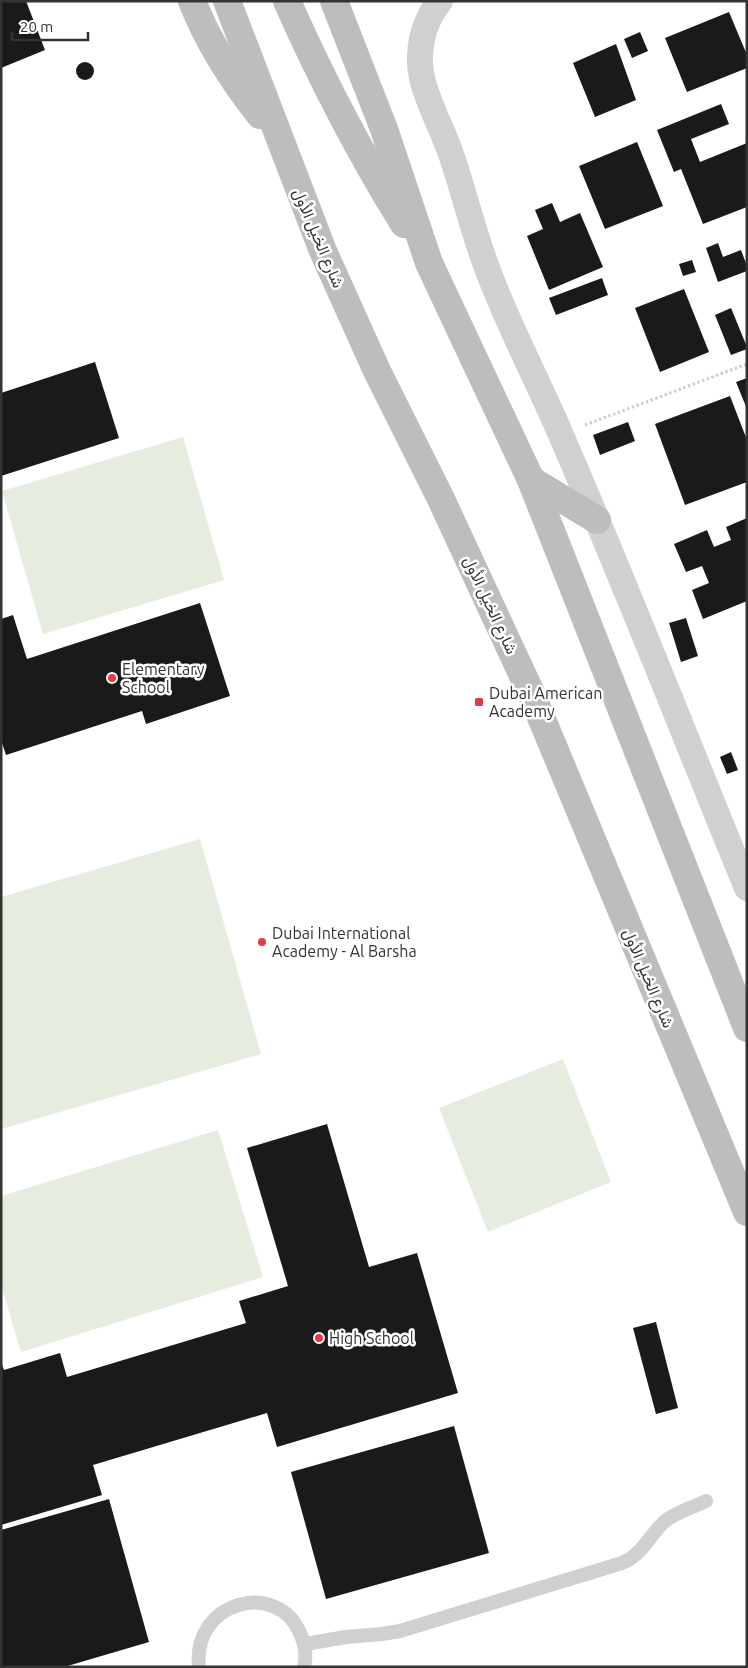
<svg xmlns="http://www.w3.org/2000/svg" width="748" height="1668" font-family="Ubuntu,Vazirmatn,sans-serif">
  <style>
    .green { fill: #e6ecdf }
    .building { fill: #1a1a1a }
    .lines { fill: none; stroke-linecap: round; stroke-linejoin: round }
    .path { stroke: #cdcdcd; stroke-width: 3; stroke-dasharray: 2.5 2.5; stroke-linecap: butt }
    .lane { stroke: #d0d0d0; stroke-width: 14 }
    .street { stroke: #d0d0d0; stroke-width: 26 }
    .secondary { stroke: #bdbdbd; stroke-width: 28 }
    .poi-dot { fill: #e63946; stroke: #fff; stroke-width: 2 }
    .labels { text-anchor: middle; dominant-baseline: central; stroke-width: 5; stroke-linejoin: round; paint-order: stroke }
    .street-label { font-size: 16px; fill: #333; stroke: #fff }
    .poi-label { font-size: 16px; fill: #333; stroke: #fff; text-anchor: start }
  </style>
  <rect width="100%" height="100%" fill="#fff"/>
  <!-- green -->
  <g class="green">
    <polygon points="183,437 224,580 43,634 2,491"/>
    <polygon points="200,839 261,1054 1,1129 1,897"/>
    <polygon points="563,1059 611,1182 488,1232 439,1108"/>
    <polygon points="218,1130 263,1277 21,1352 1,1285 1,1196"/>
  </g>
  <!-- building -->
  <g class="building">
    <polygon points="1,1 26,1 45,50 1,68"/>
    <polygon points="729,12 747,55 747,68 687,92 665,38"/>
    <polygon points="640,32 648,51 632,58 624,39"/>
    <polygon points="616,44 636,100 595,117 573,63"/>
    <circle cx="85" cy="71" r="9"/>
    <polygon points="721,104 729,124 691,139 700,162 747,143 747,207 703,224 681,169 674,172 657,130"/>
    <polygon points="637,142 663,206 605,229 579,166"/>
    <polygon points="552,203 560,222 580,213 603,267 549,290 527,236 543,229 535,210"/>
    <polygon points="718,243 723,257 741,250 747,266 747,271 718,282 706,248"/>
    <polygon points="692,260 696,272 683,276 679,264"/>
    <polygon points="602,278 608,295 556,315 549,298"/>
    <polygon points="684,289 709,352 660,372 635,308"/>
    <polygon points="731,308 747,347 747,349 731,355 715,315"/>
    <polygon points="95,362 119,438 1,476 1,393"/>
    <polygon points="747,378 747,409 736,382"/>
    <polygon points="730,396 747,440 747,482 685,505 655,424"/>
    <polygon points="628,422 635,441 600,455 593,435"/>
    <polygon points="747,518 747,601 703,619 692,590 709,583 702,566 686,572 674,544 707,530 714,547 731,540 726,527"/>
    <polygon points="200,603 230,696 146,724 142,711 6,755 1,740 1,619 13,615 27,659"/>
    <polygon points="686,618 698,656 681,662 669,623"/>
    <polygon points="731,752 738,770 727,774 720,757"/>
    <polygon points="327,1124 369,1267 417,1253 458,1393 277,1447 267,1413 93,1465 102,1495 1,1525 1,1362 4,1370 60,1353 67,1377 246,1323 239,1301 288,1286 247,1148"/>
    <polygon points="656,1322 678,1408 656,1414 633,1328"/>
    <polygon points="454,1426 489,1553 326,1599 291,1472"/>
    <polygon points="109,1499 149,1642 64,1667 1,1667 1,1530"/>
  </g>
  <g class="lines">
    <!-- path -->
    <polyline class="path" points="585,425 747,364"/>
    <!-- lane -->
    <g class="lane">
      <path d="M 305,1644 L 346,1637 L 382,1634 L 400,1631 L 622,1563 C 642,1555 649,1536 664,1522 C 676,1512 692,1508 706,1501"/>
      <path d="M 199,1667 C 192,1601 277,1579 300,1633 C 305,1644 307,1655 304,1667"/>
    </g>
    <!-- street -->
    <path class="street" d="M 440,1 C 423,22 416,51 422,78 C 428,104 442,128 451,154 C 464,192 473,231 487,268 C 508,325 537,379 561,435 C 626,585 685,737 747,888"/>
    <!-- secondary -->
    <g class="secondary">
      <path d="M 192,1 C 208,42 233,81 260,115"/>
      <polyline points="227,1 323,251 377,371 440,497 531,693 747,1212"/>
      <path d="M 287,1 C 321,78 360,153 404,224"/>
      <polyline points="334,1 384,129 429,263 531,480 747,1028"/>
      <polyline points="531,480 597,520"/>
    </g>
  </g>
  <!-- markers -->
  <g class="poi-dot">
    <circle cx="112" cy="678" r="5"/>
    <rect x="474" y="697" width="10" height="10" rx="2.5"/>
    <circle cx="262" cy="942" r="5"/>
    <circle cx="319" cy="1338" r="5"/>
  </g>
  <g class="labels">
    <!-- street labels -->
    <g class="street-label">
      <text transform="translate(319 238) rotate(67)">شارع الخيل الأول</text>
      <text transform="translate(491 605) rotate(65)">شارع الخيل الأول</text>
      <text transform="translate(649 978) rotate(67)">شارع الخيل الأول</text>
    </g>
    <!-- poi labels -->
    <g class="poi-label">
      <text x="122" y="669">Elementary<tspan x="122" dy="18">School</tspan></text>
      <text x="489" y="693">Dubai American<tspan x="489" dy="18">Academy</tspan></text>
      <text x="272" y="933">Dubai International<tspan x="272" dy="18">Academy - Al Barsha</tspan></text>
      <text x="329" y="1338">High School</text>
    </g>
  </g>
  <!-- border -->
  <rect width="748" height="1668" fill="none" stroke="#333333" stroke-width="5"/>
  <!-- scale -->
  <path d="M12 32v8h76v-8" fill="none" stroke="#333333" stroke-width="2.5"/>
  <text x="20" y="32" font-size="15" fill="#333333" stroke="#ffffff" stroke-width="4" paint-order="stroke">20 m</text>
</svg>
